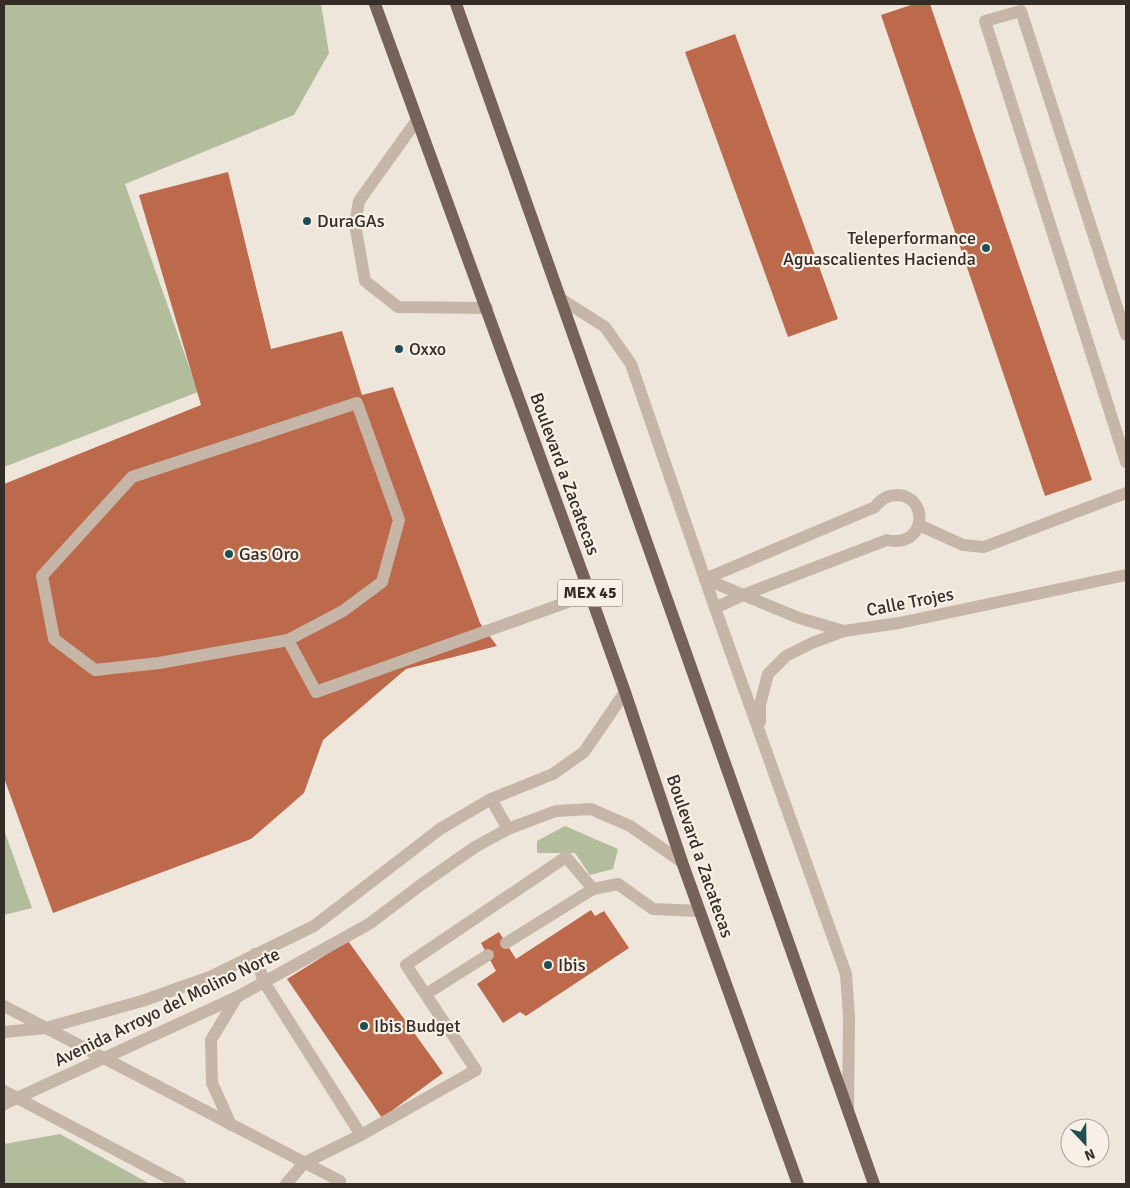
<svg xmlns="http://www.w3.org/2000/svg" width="1130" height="1188" font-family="Signika,sans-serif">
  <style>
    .green { fill: #b2bd9c }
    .building { fill: #bc694c }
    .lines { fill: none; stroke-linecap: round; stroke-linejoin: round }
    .lane { stroke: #c6b6a8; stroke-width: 12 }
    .street { stroke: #c6b6a8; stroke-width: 12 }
    .primary { stroke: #75635a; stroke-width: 12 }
    .poi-dot { fill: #204e52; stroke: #f8f0e7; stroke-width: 2 }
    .labels { text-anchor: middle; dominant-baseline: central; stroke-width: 4.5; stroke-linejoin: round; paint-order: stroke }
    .shield { fill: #f8f0e7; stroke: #6f6761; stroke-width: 1 }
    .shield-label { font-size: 16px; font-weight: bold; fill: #342c27 }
    .poi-label { font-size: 18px; fill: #342c27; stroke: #f8f0e7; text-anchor: start }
    .street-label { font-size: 18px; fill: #342c27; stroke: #f8f0e7 }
  </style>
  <rect width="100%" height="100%" fill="#efe6db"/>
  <!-- green -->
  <g class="green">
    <polygon points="4,4 321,4 329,53 294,115 125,184 198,392 4,467"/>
    <polygon points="565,826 618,849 613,869 590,875 575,853 537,853 537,841"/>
    <polygon points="4,830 32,908 4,915"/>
    <polygon points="60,1134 150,1184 4,1184 4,1144"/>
  </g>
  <!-- building -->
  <g class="building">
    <polygon points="914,4 930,4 1092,480 1045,496 881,15"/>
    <polygon points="735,34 838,319 788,337 685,52"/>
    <polygon points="228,172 271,349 342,331 362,395 393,387 480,623 497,646 406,669 323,740 304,793 251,839 53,913 4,778 4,484 201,405 139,195"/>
    <polygon points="591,910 595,916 604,911 629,948 526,1016 520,1012 503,1023 477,984 496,971 481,943 499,932 516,959"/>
    <polygon points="348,941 443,1073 382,1118 287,979"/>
  </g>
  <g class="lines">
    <!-- lane -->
    <g class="lane">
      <polyline points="417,120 359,201 355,224 365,281 398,307 487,308"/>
      <polyline points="1126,335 1021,11 985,21 1126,462"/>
      <polygon points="357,403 399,520 382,582 343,611 288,640 159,663 95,670 54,639 42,576 132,477"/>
      <polyline points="919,525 963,545 984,547 1126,493"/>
      <path d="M 705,579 L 875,507 C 881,499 887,495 898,495 C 930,497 926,549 887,540 L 743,595 L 715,608"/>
      <polyline points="288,640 316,692 590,594"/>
      <polyline points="506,943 593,889"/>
      <polyline points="255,954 264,982 361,1135"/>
      <polyline points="426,994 488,955"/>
      <polyline points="286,1184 304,1163 361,1135 476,1070 406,965 566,857 593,889 618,884 653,909 699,911"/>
    </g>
    <!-- street -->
    <g class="street">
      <polyline points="561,299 605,327 631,364 715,608 846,974 849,1017 848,1107"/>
      <polyline points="705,579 799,618 844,631"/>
      <polyline points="760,722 760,705 768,674 786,656 812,643 844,631 899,623 1126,575"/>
      <polyline points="491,799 508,829"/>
      <polyline points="4,1006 340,1181"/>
      <polyline points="4,1032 46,1028 142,1001 210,977 314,926 440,829 491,799 553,774 584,752 625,692"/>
      <polyline points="4,1091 180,1184"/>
      <polyline points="4,1104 237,997 369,924 422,884 475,847 508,829 556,811 591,809 630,826 682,862"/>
      <polyline points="231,1125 212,1083 211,1040 237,997"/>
    </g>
    <!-- primary -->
    <g class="primary">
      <polyline points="375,4 590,594 625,692 682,862 798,1184"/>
      <polyline points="456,4 874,1184"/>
    </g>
  </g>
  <!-- markers -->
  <g class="poi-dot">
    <circle cx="307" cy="221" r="5"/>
    <circle cx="986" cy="248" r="5"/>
    <circle cx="399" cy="349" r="5"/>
    <circle cx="229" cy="554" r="5"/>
    <circle cx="548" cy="965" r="5"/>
    <circle cx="364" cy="1026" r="5"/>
  </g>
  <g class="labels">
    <!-- shield labels -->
    <rect class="shield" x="557.5" y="579.5" width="65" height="27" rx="4"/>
    <g class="shield-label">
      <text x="590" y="593">MEX 45</text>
    </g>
    <!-- poi labels -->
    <g class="poi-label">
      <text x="317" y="221">DuraGAs</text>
      <text x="976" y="238" text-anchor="end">Teleperformance<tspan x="976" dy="21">Aguascalientes Hacienda</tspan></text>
      <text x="409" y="349">Oxxo</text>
      <text x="239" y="554">Gas Oro</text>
      <text x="558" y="965">Ibis</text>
      <text x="374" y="1026">Ibis Budget</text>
    </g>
    <!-- street labels -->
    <g class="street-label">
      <text transform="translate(565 474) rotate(70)">Boulevard a Zacatecas</text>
      <text transform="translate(910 602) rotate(-11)">Calle Trojes</text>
      <text transform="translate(700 856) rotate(71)">Boulevard a Zacatecas</text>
      <text transform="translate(167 1007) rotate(-26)">Avenida Arroyo del Molino Norte</text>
    </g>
  </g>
  <!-- border -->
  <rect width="1130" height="1188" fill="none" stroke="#342c27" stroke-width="10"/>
  <!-- north arrow -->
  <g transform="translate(1085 1143) rotate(158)"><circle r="24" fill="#f8f0e7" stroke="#aaa29a"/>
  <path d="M0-4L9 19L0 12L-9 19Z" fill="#204e52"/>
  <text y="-8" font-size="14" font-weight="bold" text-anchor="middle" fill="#342c27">N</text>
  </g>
</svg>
